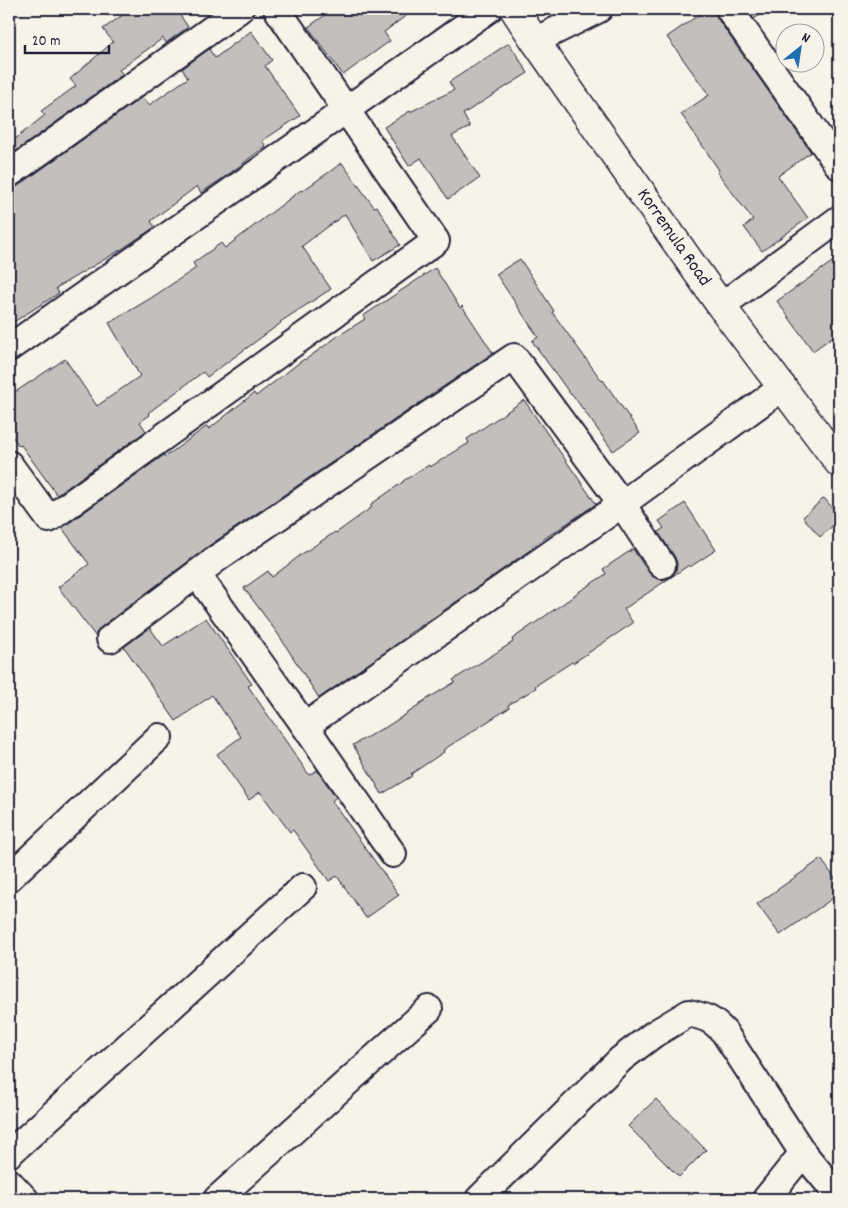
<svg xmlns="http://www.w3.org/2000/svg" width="848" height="1208" font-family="Dekko,sans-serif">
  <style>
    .building { fill: #c2bfbd; stroke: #22223b }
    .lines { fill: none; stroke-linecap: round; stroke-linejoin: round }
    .minor-casing { stroke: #22223b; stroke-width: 30 }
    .tertiary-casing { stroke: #22223b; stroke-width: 31 }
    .minor { stroke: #f7f3e8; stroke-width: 26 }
    .tertiary { stroke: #f7f3e8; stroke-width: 28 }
    .labels { text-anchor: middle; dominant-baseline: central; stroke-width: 4.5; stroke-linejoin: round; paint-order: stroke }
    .street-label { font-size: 19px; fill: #22223b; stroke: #f7f3e8 }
  </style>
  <rect width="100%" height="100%" fill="#f7f3e8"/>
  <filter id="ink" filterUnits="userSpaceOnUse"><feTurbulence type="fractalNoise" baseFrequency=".02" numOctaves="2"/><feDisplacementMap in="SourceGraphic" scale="10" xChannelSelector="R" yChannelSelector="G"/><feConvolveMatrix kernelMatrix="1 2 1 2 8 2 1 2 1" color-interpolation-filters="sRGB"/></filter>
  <g filter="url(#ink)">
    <!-- building -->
    <g class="building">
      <polygon points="131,9 176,9 188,27 166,43 163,38 119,70 123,74 9,156 9,144 45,115 41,111 76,86 70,79 113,42 103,29"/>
      <polygon points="334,9 415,9 384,32 390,41 343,75 308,27"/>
      <polygon points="707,9 714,9 717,18 811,152 778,176 808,218 762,251 744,227 753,220 717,172 719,170 681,114 709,95 667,37"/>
      <polygon points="747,9 769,9 754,19"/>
      <polygon points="251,31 272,60 265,66 300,116 262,141 266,146 229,174 201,193 197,186 151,221 155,227 122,249 56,288 59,293 9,325 9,189 18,186 142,97 149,105 188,78 182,69 209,49 215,58"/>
      <polygon points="509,43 528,73 463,114 470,127 452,136 480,178 448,199 421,158 409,166 384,127 410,111 410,112 454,90 449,82"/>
      <polygon points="342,163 374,207 377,206 400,245 373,261 345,214 302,246 331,289 280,322 281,323 207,377 203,372 148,413 150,415 140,422 146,431 57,495 21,445 19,446 9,432 9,396 65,359 97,406 140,376 109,323 151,298 196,268 193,263 221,243 225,248 301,190 302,191"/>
      <polygon points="839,257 839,332 813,351 777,301"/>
      <polygon points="520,259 554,311 552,312 602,381 603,380 640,433 613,451 572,394 571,395 532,341 538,337 496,274"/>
      <polygon points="435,268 460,308 462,306 493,353 210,545 101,627 96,633 96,637 58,587 89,564 62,528 164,455 165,457 207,426 209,429 254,393 256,396 304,359 305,360 338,336 365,319 363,316"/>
      <polygon points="524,400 596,504 532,547 533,548 436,616 407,635 408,636 319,698 278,634 244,588 268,571 272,577 302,554 335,532 336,533 372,507 370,505 403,482 403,481 429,465 430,467 469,443 467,439"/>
      <polygon points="824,498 839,516 839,520 820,537 803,517"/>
      <polygon points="685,503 716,550 690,567 689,565 624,609 633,623 573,663 572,662 535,686 536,688 508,705 509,708 443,750 444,752 411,774 412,776 382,794 353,745 383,728 383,729 420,705 419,704 455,682 453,680 513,642 512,639 574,596 574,595 606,574 603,569 633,549 649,573 655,578 663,580 671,577 676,571 677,564 675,557 658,532 664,528 659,521"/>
      <polygon points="206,618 252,684 248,686 309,775 317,770 318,772 336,797 332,801 399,895 366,918 337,876 329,881 293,830 290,832 260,792 249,800 217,754 241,737 212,695 176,721 124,647 150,628 163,646"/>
      <polygon points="821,859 839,884 839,894 780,935 757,904"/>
      <polygon points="656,1099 706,1150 679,1177 628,1126"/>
    </g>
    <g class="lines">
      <defs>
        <g id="minor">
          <polyline points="729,9 839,166"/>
          <polyline points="535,41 599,9"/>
          <polyline points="9,174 240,9"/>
          <polyline points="721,306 839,219"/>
          <polyline points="9,348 489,9"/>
          <polyline points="9,464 49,519 436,241 277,9"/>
          <polyline points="197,574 305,726 393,854"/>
          <polyline points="110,639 219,557 514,357 622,504 662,565"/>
          <polyline points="305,726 622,504 783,387"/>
          <polyline points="9,878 159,737"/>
          <polyline points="9,1154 303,887"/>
          <polyline points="9,1182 25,1199"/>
          <polyline points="217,1199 429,1009"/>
          <path d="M 479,1199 L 621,1059 L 654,1034 L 689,1013 C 706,1017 712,1019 724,1032 L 803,1153 L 839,1196"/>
          <polyline points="766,1199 803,1153"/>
        </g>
        <polyline id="tertiary" points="514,9 535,41 721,306 839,463"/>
      </defs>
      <!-- minor casing -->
      <use href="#minor" class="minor-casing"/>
      <!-- tertiary casing -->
      <use href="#tertiary" class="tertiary-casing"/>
      <!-- minor -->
      <use href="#minor" class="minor"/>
      <!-- tertiary -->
      <use href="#tertiary" class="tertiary"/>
    </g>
  </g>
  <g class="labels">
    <!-- street labels -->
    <g class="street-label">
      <text transform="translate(673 238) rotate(55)">Korremula Road</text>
    </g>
  </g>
  <!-- margin -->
  <rect width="848" height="1208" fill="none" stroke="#f7f3e8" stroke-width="30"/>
  <rect x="15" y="15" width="818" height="1178" fill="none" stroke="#22223b" stroke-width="2" filter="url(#ink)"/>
  <!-- north arrow -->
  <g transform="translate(800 48) rotate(30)"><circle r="24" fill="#f7f3e8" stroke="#a29fa3"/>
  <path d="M0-4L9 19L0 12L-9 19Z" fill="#1f6fb2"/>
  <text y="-8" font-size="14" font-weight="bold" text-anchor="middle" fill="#22223b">N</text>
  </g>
  <!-- scale -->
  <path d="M25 45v8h84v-8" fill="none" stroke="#22223b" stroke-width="2.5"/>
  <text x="32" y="45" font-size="15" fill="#22223b" stroke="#f7f3e8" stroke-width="4" paint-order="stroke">20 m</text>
</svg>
